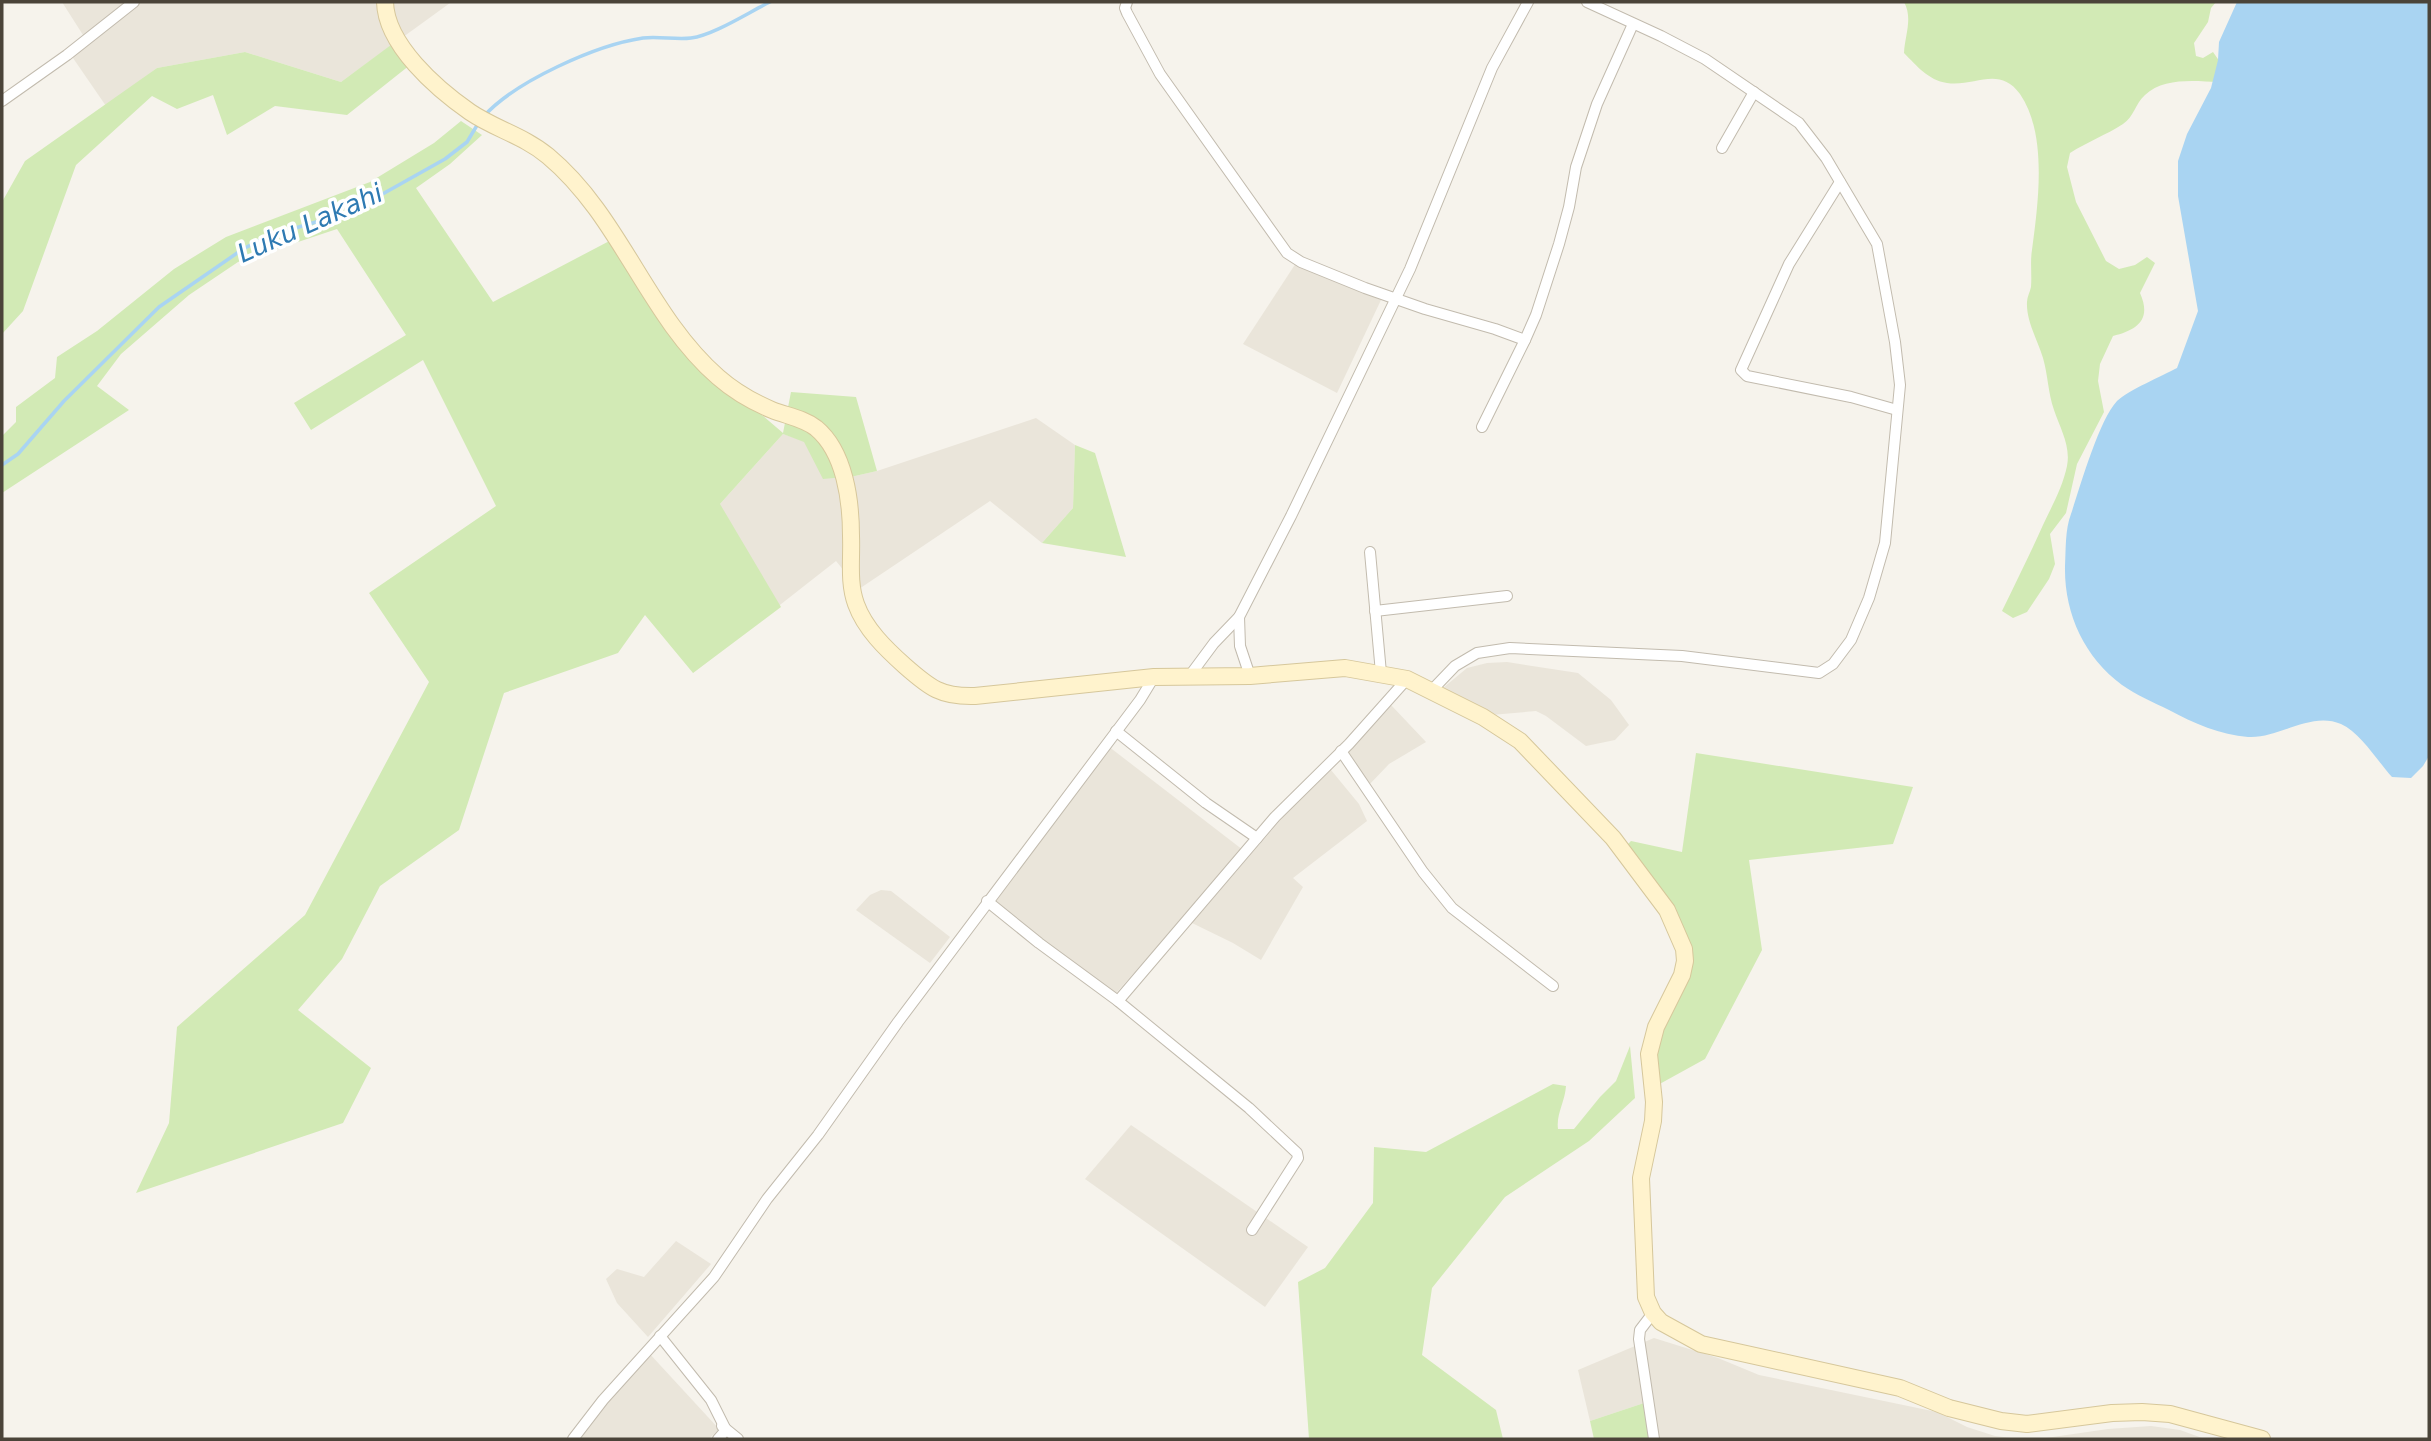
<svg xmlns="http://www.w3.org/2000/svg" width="2431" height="1441" font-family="'DejaVu Sans',sans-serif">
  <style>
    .residential { fill: #eae5da }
    .green { fill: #d2eab5 }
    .water { fill: #a9d4f2 }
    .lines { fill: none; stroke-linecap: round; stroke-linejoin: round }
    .stream { stroke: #a9d4f2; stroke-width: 3.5 }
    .minor-casing { stroke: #c2bbae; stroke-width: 12 }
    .secondary-casing { stroke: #d6c79b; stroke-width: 18 }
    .minor { stroke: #fff; stroke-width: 10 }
    .secondary { stroke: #fff3cd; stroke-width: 16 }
    .labels { text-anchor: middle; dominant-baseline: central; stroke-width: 7; stroke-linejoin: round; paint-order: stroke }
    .water-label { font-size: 26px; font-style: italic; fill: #2e7ab2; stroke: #fff }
  </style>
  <rect width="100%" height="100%" fill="#f6f3ec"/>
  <!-- residential -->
  <g class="residential">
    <polygon points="62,2 449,2 450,3 341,82 245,52 157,68 106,106 73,58 83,35"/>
    <polygon points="1296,263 1381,300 1337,393 1243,344"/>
    <polygon points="1036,418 1075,445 1073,508 1042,543 990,501 859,589 836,561 693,673 720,504 783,434 804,441 855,476 877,471"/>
    <polygon points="1507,662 1578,673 1611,700 1629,725 1615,740 1586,746 1546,716 1536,711 1491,715 1442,693 1443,688 1467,668 1487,663"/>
    <polygon points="1391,705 1426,742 1389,764 1367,787 1340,757"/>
    <polygon points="1108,746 1243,850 1109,1001 989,906"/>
    <polygon points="1331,770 1359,804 1367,821 1293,878 1303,887 1261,960 1233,943 1192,923 1284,816"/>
    <polygon points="881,890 891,891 950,937 930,963 856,910 870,895"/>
    <polygon points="1131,1125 1308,1247 1265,1307 1085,1179"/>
    <polygon points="676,1241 711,1264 648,1337 617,1303 606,1279 617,1269 644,1277"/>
    <polygon points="1654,1338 1718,1358 1759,1375 1937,1412 1967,1427 1995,1436 2020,1439 1655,1439 1650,1401 1590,1421 1578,1370"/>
    <polygon points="648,1352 719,1429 709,1439 574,1439"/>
    <polygon points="2151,1426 2180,1430 2205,1439 2039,1439 2108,1429"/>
  </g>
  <!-- green -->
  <g class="green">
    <path d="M 1904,2 L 2216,2 L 2211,8 L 2208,22 L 2194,43 L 2196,56 L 2203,58 L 2213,52 L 2227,72 L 2218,82 C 2196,81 2163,77 2145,95 C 2135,104 2134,117 2123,124 C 2106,135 2087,142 2070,153 L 2067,167 L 2076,202 L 2106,261 L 2119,269 L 2135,265 L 2147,257 L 2155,263 L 2140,293 C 2152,320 2137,330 2113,336 L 2100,364 L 2098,381 L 2104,412 L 2077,464 L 2066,513 L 2050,534 L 2055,564 L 2049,579 L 2027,612 L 2013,618 L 2002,611 C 2016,582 2030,554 2043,525 C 2052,506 2063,486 2067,466 C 2071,446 2060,428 2054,410 C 2048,393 2048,375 2043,358 C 2038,341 2026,321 2027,302 C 2027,297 2030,292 2031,287 C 2032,274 2030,262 2032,250 C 2038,204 2048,135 2020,94 C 1999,65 1975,87 1947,83 C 1928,80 1917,66 1904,53 C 1905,35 1913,18 1904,2 Z"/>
    <polygon points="395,42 410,65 347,115 275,106 227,135 213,95 177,109 152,96 76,165 23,311 2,334 2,202 25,161 157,68 245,52 341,82"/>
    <polygon points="461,121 482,135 450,164 416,188 493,302 617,237 698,365 748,403 783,433 791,392 856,397 877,471 855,476 823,479 804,442 783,434 720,504 781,607 693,673 645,615 618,653 504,693 459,830 380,886 342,959 298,1010 371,1068 343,1123 136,1193 169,1123 177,1027 305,915 429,682 369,593 496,506 423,360 311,430 294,403 406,335 337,229 238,262 189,295 121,354 97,386 129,410 2,493 2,436 16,422 16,407 55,378 57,357 97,331 174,269 226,237 370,182 434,143"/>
    <polygon points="1075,445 1095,453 1126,557 1042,543 1073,508"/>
    <polygon points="1696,753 1913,787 1893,844 1749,860 1762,950 1705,1059 1656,1086 1654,1068 1683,938 1618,854 1631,841 1682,852"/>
    <path d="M 1630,1046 L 1635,1098 L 1589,1141 L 1505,1197 L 1432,1288 L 1422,1355 L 1496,1410 L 1503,1439 L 1309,1439 L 1298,1282 L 1325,1268 L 1373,1203 L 1374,1147 L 1426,1152 L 1553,1084 L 1566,1086 C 1565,1102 1556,1114 1558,1129 L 1574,1129 L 1600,1097 L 1616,1081 Z"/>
    <polygon points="1650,1401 1655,1439 1594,1439 1590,1421"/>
  </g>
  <!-- water -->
  <path class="water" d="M 2237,2 L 2429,2 L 2429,756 L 2423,766 L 2411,778 L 2392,777 C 2378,762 2361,733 2341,724 C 2310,711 2279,739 2248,737 C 2221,735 2193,723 2169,710 C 2153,702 2136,695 2122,685 C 2084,657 2064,613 2065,566 C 2066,548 2065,530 2071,514 C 2080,487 2099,420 2117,401 C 2129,390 2162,376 2177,368 L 2198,311 L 2178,196 L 2178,161 L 2187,134 L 2211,88 L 2218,60 L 2219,42 Z"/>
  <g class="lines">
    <!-- stream -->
    <g class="stream">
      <path d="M 484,116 C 516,81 596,45 643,38 C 659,36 676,40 691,38 C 714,35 749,12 770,2"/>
      <polyline points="2,465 18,454 64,401 159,307 243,249 268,236 340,215 379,196 445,159 467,142 479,122"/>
    </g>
    <defs>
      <g id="minor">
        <polyline points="1127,2 1125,8 1127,13 1160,74 1287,253 1301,262 1365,288 1425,309 1495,329 1525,340 1536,315 1559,244 1569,207 1576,167 1597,104 1633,24"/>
        <polyline points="2,101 67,55 134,2"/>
        <polyline points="1722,148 1754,92"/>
        <polyline points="1840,182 1789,264 1741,370 1747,376 1851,397 1897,410"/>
        <polyline points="1482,427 1525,340"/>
        <polyline points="1370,552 1381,673"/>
        <polyline points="1375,611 1507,596"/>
        <polyline points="1239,617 1240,646 1250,676"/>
        <polyline points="1188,678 1214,643 1239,617 1291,516 1410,269 1492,68 1528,2"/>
        <polyline points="1432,690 1455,666 1477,653 1510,648 1682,656 1819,673 1833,664 1851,640 1869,598 1885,543 1900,385 1895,342 1877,244 1826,158 1799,123 1705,59 1661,36 1587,2"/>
        <polyline points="1116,731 1206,803 1257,838"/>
        <polyline points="1341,751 1423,872 1452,908 1553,986"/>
        <polyline points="987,901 1039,943 1118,1001 1275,817 1349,744 1407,679"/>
        <polyline points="1118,1001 1249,1108 1297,1153 1298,1158 1252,1230"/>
        <polyline points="1653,1313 1640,1330 1639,1339 1654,1439"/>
        <polyline points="660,1336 711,1400 726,1430 718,1439"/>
        <polyline points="722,1426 738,1439"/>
        <polyline points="573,1439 603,1400 714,1277 767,1199 818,1135 898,1022 1140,700 1154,677"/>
      </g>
      <path id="secondary" d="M 385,2 C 386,45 437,89 470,112 C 495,129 524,136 548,156 C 621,217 647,315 718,377 C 734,391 753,402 772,410 C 787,416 803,418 816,428 C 845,452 851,501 851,536 C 852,559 848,582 856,604 C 865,629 886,649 905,666 C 930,688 941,697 975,696 L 1154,677 L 1250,676 L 1345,668 L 1407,679 L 1483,717 L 1520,741 L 1613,838 L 1667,910 L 1684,949 L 1685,961 L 1682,975 L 1656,1027 L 1649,1054 L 1654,1102 L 1653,1121 L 1641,1178 L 1646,1297 L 1653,1313 L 1661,1322 L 1701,1344 L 1900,1388 L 1949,1408 L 2001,1421 L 2027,1424 L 2112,1413 L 2142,1412 L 2170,1414 L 2262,1439"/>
    </defs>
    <!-- minor casing -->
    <use href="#minor" class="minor-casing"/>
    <!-- secondary casing -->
    <use href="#secondary" class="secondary-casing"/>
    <!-- minor -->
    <use href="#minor" class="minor"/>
    <!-- secondary -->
    <use href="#secondary" class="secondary"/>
  </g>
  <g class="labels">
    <!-- water labels -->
    <g class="water-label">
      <text transform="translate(310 223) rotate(-24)">Luku Lakahi</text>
    </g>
  </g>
  <!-- border -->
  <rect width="2431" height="1441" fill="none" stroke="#4b4439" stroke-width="7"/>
</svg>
